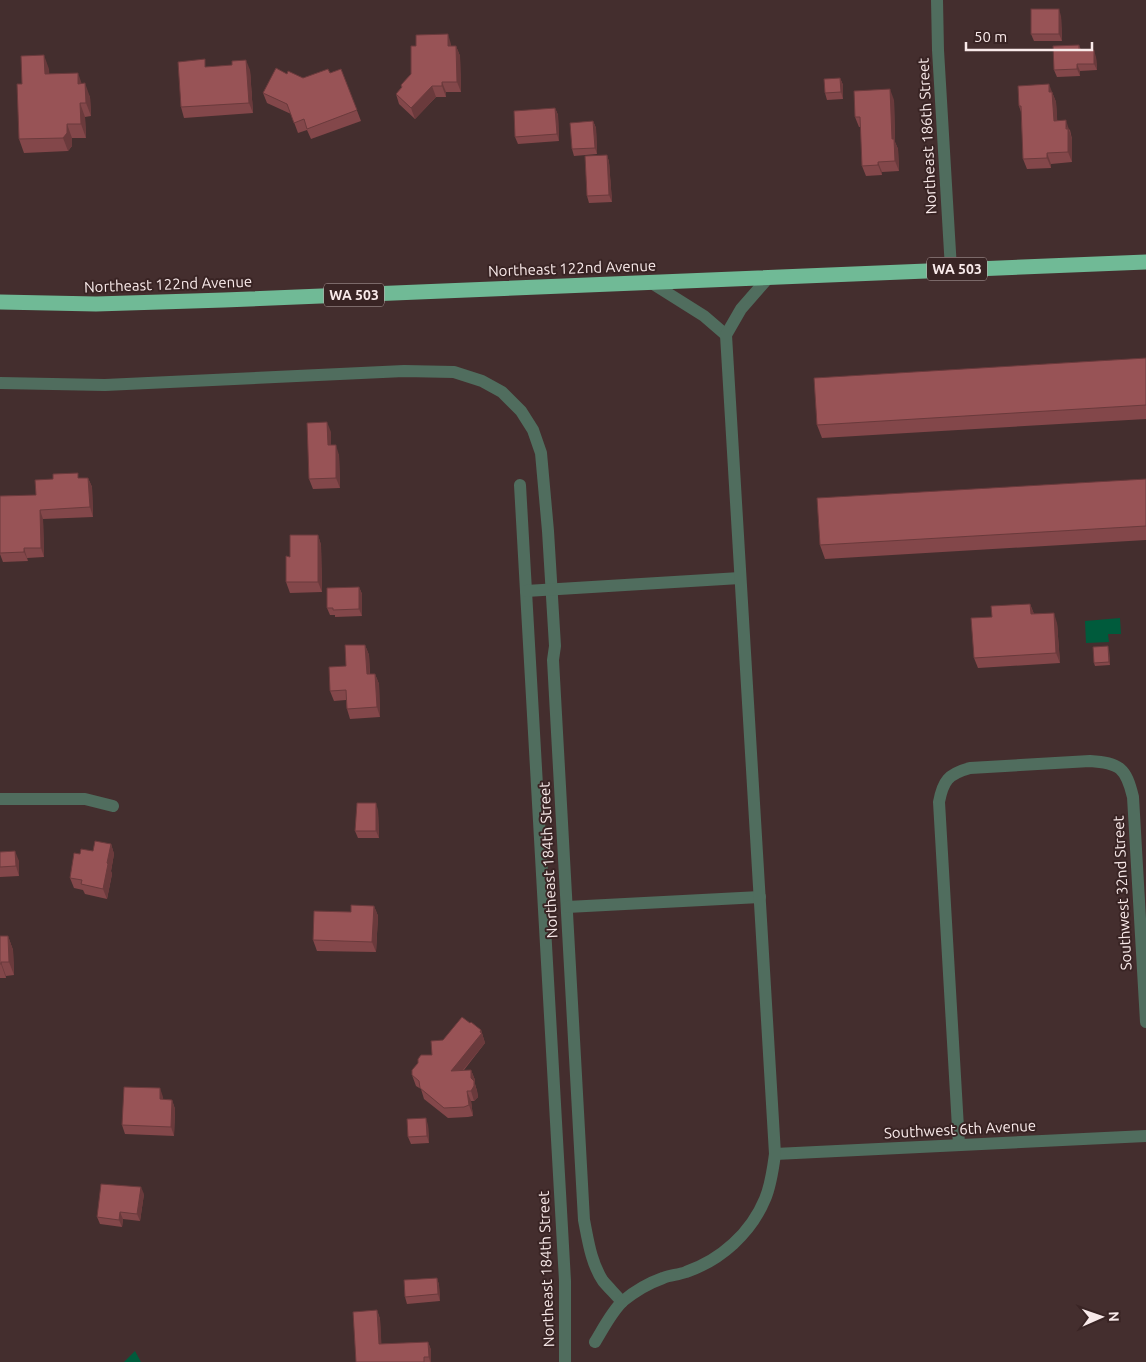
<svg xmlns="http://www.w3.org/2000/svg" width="1146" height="1362" font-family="Ubuntu,sans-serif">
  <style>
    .water { fill: #005b3c }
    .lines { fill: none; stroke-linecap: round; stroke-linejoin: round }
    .street { stroke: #506d5e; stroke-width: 12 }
    .highway { stroke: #70ba96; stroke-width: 15 }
    .wall { fill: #83474a }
    .shaded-wall { fill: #6a3a3c }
    .building { fill: #985356; stroke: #6a3a3c }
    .labels { text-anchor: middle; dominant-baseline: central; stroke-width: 4; stroke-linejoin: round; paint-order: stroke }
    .shield { fill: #392424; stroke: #bfafaf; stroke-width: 1 }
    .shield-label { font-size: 14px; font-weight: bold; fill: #f9eaea }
    .street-label { font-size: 15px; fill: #f9eaea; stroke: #392424 }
  </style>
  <rect width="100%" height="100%" fill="#442e2e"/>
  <!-- water -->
  <g class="water">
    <polygon points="1120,618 1121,634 1108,634 1109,642 1086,643 1085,621"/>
    <polygon points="135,1351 141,1362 124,1362"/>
  </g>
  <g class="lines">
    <!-- street -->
    <g class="street">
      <polyline points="937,0 938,50 951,269"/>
      <polyline points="650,282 704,316 726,335"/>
      <path d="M 0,383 L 105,385 L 404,371 L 454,372 L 482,381 L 502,392 L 521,411 L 533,430 L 541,453 L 548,531 L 555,646 L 553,660 L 584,1220 C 588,1240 591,1263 603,1281 C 609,1288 616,1295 622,1302"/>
      <polyline points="520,485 565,1281 565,1362"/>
      <polyline points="526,591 740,578"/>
      <polyline points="0,799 85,799 113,806"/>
      <polyline points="567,907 760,897"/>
      <path d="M 959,1145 L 939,802 C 943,781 948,774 970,768 L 1090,761 C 1120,763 1126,768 1133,797 L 1146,1022"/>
      <polyline points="775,1154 1146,1136"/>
      <path d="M 595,1342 C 603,1329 612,1311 623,1301 C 635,1291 649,1283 663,1278 C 670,1275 678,1275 686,1272 C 721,1260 751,1233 765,1199 C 771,1185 773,1169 775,1154 L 726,335 L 741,309 L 769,277"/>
    </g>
    <!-- highway -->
    <polyline class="highway" points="0,302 96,304 224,300 1146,262"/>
  </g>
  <!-- wall -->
  <g class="wall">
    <polygon points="1061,16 1062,41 1034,41 1031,34"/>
    <polygon points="451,44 451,46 456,46 460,56 461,92 446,92 446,97 436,97 415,119 399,104 396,94 401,88 401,85 411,74"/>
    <polygon points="1079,45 1081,50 1096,57 1097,70 1080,71 1080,76 1057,77 1054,70"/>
    <polygon points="232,65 250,70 253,113 184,118 181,107 208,67"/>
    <polygon points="49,69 49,74 82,84 90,97 91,116 85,117 86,138 72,138 72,146 68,151 24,153 19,139 22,84"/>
    <polygon points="341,69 361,121 311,139 307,130 298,133 291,114 267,103 263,93 287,74 303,78 330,73"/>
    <polygon points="840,78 843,85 843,99 827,100 825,93"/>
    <polygon points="1052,92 1056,102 1057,120 1070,130 1072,139 1072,162 1051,164 1051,168 1027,169 1023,159 1021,112 1019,106"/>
    <polygon points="894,100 895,142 898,149 899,171 882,172 882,175 866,176 862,166 861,127 859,127 855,117"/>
    <polygon points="555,108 558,115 559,141 518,144 515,137"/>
    <polygon points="593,121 596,128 597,154 574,156 572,149"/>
    <polygon points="607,155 609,162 612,202 589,203 587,196"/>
    <polygon points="1146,358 1146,419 822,438 817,425"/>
    <polygon points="331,432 331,445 339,455 340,488 313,489 309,479"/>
    <polygon points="80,478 88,478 92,487 93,517 43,519 44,557 27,558 28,561 3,562 0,554 0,496 36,495"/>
    <polygon points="1146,479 1146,540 825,559 820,545"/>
    <polygon points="318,535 321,545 322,592 290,593 286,582"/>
    <polygon points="359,587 362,594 362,616 335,617 335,615 330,615 327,608"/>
    <polygon points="1030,604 1034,614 1057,623 1060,663 978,668 974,658 992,617"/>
    <polygon points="365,645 369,655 370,674 375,674 379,684 380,717 350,719 347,709 346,700 334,701 330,691 346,666"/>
    <polygon points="1109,650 1110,665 1095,666 1094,663"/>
    <polygon points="378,810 379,838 358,838 355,831"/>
    <polygon points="111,844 114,854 111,871 112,874 107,899 85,894 83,890 74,888 70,878 80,854 93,851"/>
    <polygon points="0,852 19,861 19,876 0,877"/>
    <polygon points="374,906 378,916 376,952 317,951 313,940 351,912"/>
    <polygon points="0,936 8,936 13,950 14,975 6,976 6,978 0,978"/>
    <polygon points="470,1023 481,1030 485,1043 464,1070 471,1070 475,1080 475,1084 477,1091 478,1097 474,1101 471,1101 473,1116 468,1117 448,1118 424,1099 421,1089 416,1086 412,1075 432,1055 443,1040"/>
    <polygon points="163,1097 163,1099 172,1100 175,1109 174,1136 125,1134 122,1125"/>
    <polygon points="428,1125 429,1143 411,1144 408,1137"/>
    <polygon points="144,1194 140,1221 123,1219 122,1227 100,1224 97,1217"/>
    <polygon points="437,1278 439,1285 440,1301 407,1304 405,1297"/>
    <polygon points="377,1310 380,1319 381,1344 428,1342 431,1350 431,1362 356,1362"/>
  </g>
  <!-- shaded-wall -->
  <g class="shaded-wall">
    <polygon points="1059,9 1061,16 1062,41 1059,34"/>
    <polygon points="448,34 451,44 452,56 448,46"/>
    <polygon points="456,46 460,56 461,92 457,82"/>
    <polygon points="1094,50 1096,57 1097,70 1094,64"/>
    <polygon points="44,55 49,69 50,88 45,74"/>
    <polygon points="246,60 250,70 253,113 249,103"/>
    <polygon points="1077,64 1080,71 1080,76 1077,69"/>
    <polygon points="78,73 83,87 78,84"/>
    <polygon points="840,78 843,85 843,99 841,92"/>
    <polygon points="442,82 446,92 446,97 442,86"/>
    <polygon points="85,83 90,97 91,116 86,103"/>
    <polygon points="1049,84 1056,102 1058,131 1054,121 1049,92"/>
    <polygon points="432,86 436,97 415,119 411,108"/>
    <polygon points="890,89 894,100 895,142 898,149 899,171 895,161 892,139"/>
    <polygon points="80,103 85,117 86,138 81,124"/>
    <polygon points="555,108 558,115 559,141 557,134"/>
    <polygon points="1066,120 1072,139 1072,162 1068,152"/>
    <polygon points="593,121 596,128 597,154 595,148"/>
    <polygon points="67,124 72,138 72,146 68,151 63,138"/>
    <polygon points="1047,153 1051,164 1051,168 1047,158"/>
    <polygon points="607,155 609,162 612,202 609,195"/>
    <polygon points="878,162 882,172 882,175 878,165"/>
    <polygon points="327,422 331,432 331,455 328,445"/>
    <polygon points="336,445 339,455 340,488 336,478"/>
    <polygon points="88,478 92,487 93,517 90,507"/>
    <polygon points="40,510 43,519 44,557 41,548"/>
    <polygon points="318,535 321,545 322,592 318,582"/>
    <polygon points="24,548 27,558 28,561 24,552"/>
    <polygon points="359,587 362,594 362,616 359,609"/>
    <polygon points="1030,604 1034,614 1031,614"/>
    <polygon points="1054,613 1057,623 1060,663 1056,653"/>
    <polygon points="365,645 369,655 370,685 367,674"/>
    <polygon points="1108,646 1109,650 1110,665 1109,662"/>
    <polygon points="375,674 379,684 380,717 377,707"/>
    <polygon points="376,803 378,810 379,838 376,831"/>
    <polygon points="111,844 114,854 111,871 112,874 107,899 103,889 107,863"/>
    <polygon points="15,851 19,861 19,876 16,866"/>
    <polygon points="374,906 378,916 376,952 372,942"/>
    <polygon points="8,936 13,950 14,975 9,962"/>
    <polygon points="1,962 6,976 6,978 1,964"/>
    <polygon points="481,1030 485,1043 454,1081 451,1071"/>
    <polygon points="471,1070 475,1080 475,1084 477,1091 478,1097 474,1101 471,1091"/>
    <polygon points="160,1088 163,1097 163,1108 160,1099"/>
    <polygon points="467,1091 471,1101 473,1116 469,1105"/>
    <polygon points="172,1100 175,1109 174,1136 171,1127"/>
    <polygon points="426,1118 428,1125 429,1143 427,1136"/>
    <polygon points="141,1187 144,1194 140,1221 137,1214"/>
    <polygon points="120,1212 123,1219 122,1227 119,1220"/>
    <polygon points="437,1278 439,1285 440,1301 438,1294"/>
    <polygon points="377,1310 380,1319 382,1353 379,1344"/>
    <polygon points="428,1342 431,1350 431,1362 430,1362 429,1357"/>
  </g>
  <!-- building -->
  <g class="building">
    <rect x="1031" y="9" width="28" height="25"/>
    <polygon points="448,34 448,46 456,46 457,82 442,82 442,86 432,86 411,108 396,94 402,87 401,85 411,74 411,46 416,46 416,35"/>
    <polygon points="1079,45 1079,50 1094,50 1094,64 1077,64 1077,69 1054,70 1053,46"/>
    <polygon points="44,55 45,74 78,73 78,84 85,83 86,103 80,103 81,124 67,124 67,133 63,138 19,139 17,84 22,84 21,56"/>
    <polygon points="205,59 205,67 232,65 232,61 246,60 249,103 181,107 178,62"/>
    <polygon points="276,68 287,74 288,71 303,78 328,69 330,73 341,69 357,110 307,129 304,119 294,123 287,104 263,93"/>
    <polygon points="840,78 841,92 825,93 824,79"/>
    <polygon points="1049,84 1049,92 1052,92 1054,121 1066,120 1066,129 1068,129 1068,152 1047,153 1047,158 1023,159 1021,106 1019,106 1018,86"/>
    <polygon points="890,89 892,139 894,139 895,161 878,162 878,165 862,166 860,117 855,117 854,91"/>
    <polygon points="555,108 557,134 515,137 514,111"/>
    <polygon points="593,121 595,148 572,149 570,123"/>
    <polygon points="607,155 609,195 587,196 585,156"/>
    <polygon points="1146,358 1146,405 817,425 814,378"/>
    <polygon points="327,422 328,445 336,445 336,478 309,479 307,423"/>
    <polygon points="78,473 78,478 88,478 90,507 40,510 41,548 24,548 24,552 0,553 0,496 36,495 35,480 53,479 53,474"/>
    <polygon points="1146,479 1146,526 820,545 817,498"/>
    <polygon points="290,535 318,535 318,582 286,582 286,556 290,557"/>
    <polygon points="359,587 359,609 333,610 333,608 327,608 327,588"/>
    <polygon points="1030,604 1031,614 1054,613 1056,653 974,658 971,618 992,617 991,606"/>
    <polygon points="345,645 365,645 367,674 375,674 377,707 347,709 346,690 330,691 329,667 346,666"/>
    <polygon points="1108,646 1109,662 1094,663 1093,647"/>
    <polygon points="357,803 376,803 376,831 355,831"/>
    <polygon points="95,841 111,844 107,863 108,864 103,889 81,884 82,880 70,878 74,853 80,854 81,849 93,851"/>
    <polygon points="15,851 16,866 0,867 0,852"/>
    <polygon points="351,905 374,906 372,942 313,940 314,911 351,912"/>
    <polygon points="0,936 8,936 9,962 1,962 1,964 0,964"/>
    <polygon points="462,1017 470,1023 471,1022 481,1030 480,1032 482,1033 451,1071 471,1070 471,1078 474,1081 474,1086 471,1091 467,1091 469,1105 464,1107 444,1108 420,1088 419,1081 412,1075 412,1070 418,1063 418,1059 421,1055 432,1055 431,1041 443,1040"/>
    <polygon points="124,1087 160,1088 160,1099 172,1100 171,1127 122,1125"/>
    <polygon points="426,1118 427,1136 408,1137 407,1119"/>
    <polygon points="101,1184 141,1187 137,1214 120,1212 119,1220 97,1217"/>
    <polygon points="437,1278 438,1294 405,1297 404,1280"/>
    <polygon points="377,1310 379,1344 428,1342 429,1357 424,1357 424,1362 356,1362 353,1312"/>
  </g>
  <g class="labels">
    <!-- shield labels -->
    <g class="shield">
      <rect x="927" y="257.5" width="60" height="23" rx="4"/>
      <rect x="324" y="283.5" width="60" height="23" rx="4"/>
    </g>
    <g class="shield-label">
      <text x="957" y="269">WA 503</text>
      <text x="354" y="295">WA 503</text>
    </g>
    <!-- street labels -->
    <g class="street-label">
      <text transform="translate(927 136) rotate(-93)">Northeast 186th Street</text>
      <text transform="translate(572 268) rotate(-2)">Northeast 122nd Avenue</text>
      <text transform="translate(168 284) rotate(-2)">Northeast 122nd Avenue</text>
      <text transform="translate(548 860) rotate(-93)">Northeast 184th Street</text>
      <text transform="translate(1122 893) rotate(-93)">Southwest 32nd Street</text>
      <text transform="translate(960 1129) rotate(-3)">Southwest 6th Avenue</text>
      <text transform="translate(546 1269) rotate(-92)">Northeast 184th Street</text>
    </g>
  </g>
  <!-- north arrow -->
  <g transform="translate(1101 1317) rotate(88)" stroke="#392424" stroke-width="4" paint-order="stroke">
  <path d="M0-4L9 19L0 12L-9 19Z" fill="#f9eaea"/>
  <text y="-8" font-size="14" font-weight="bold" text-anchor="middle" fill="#f9eaea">N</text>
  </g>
  <!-- scale -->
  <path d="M966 42v8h126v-8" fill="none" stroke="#f9eaea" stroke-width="2.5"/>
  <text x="974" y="42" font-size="15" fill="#f9eaea" stroke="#392424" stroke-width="4" paint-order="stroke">50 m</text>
</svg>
